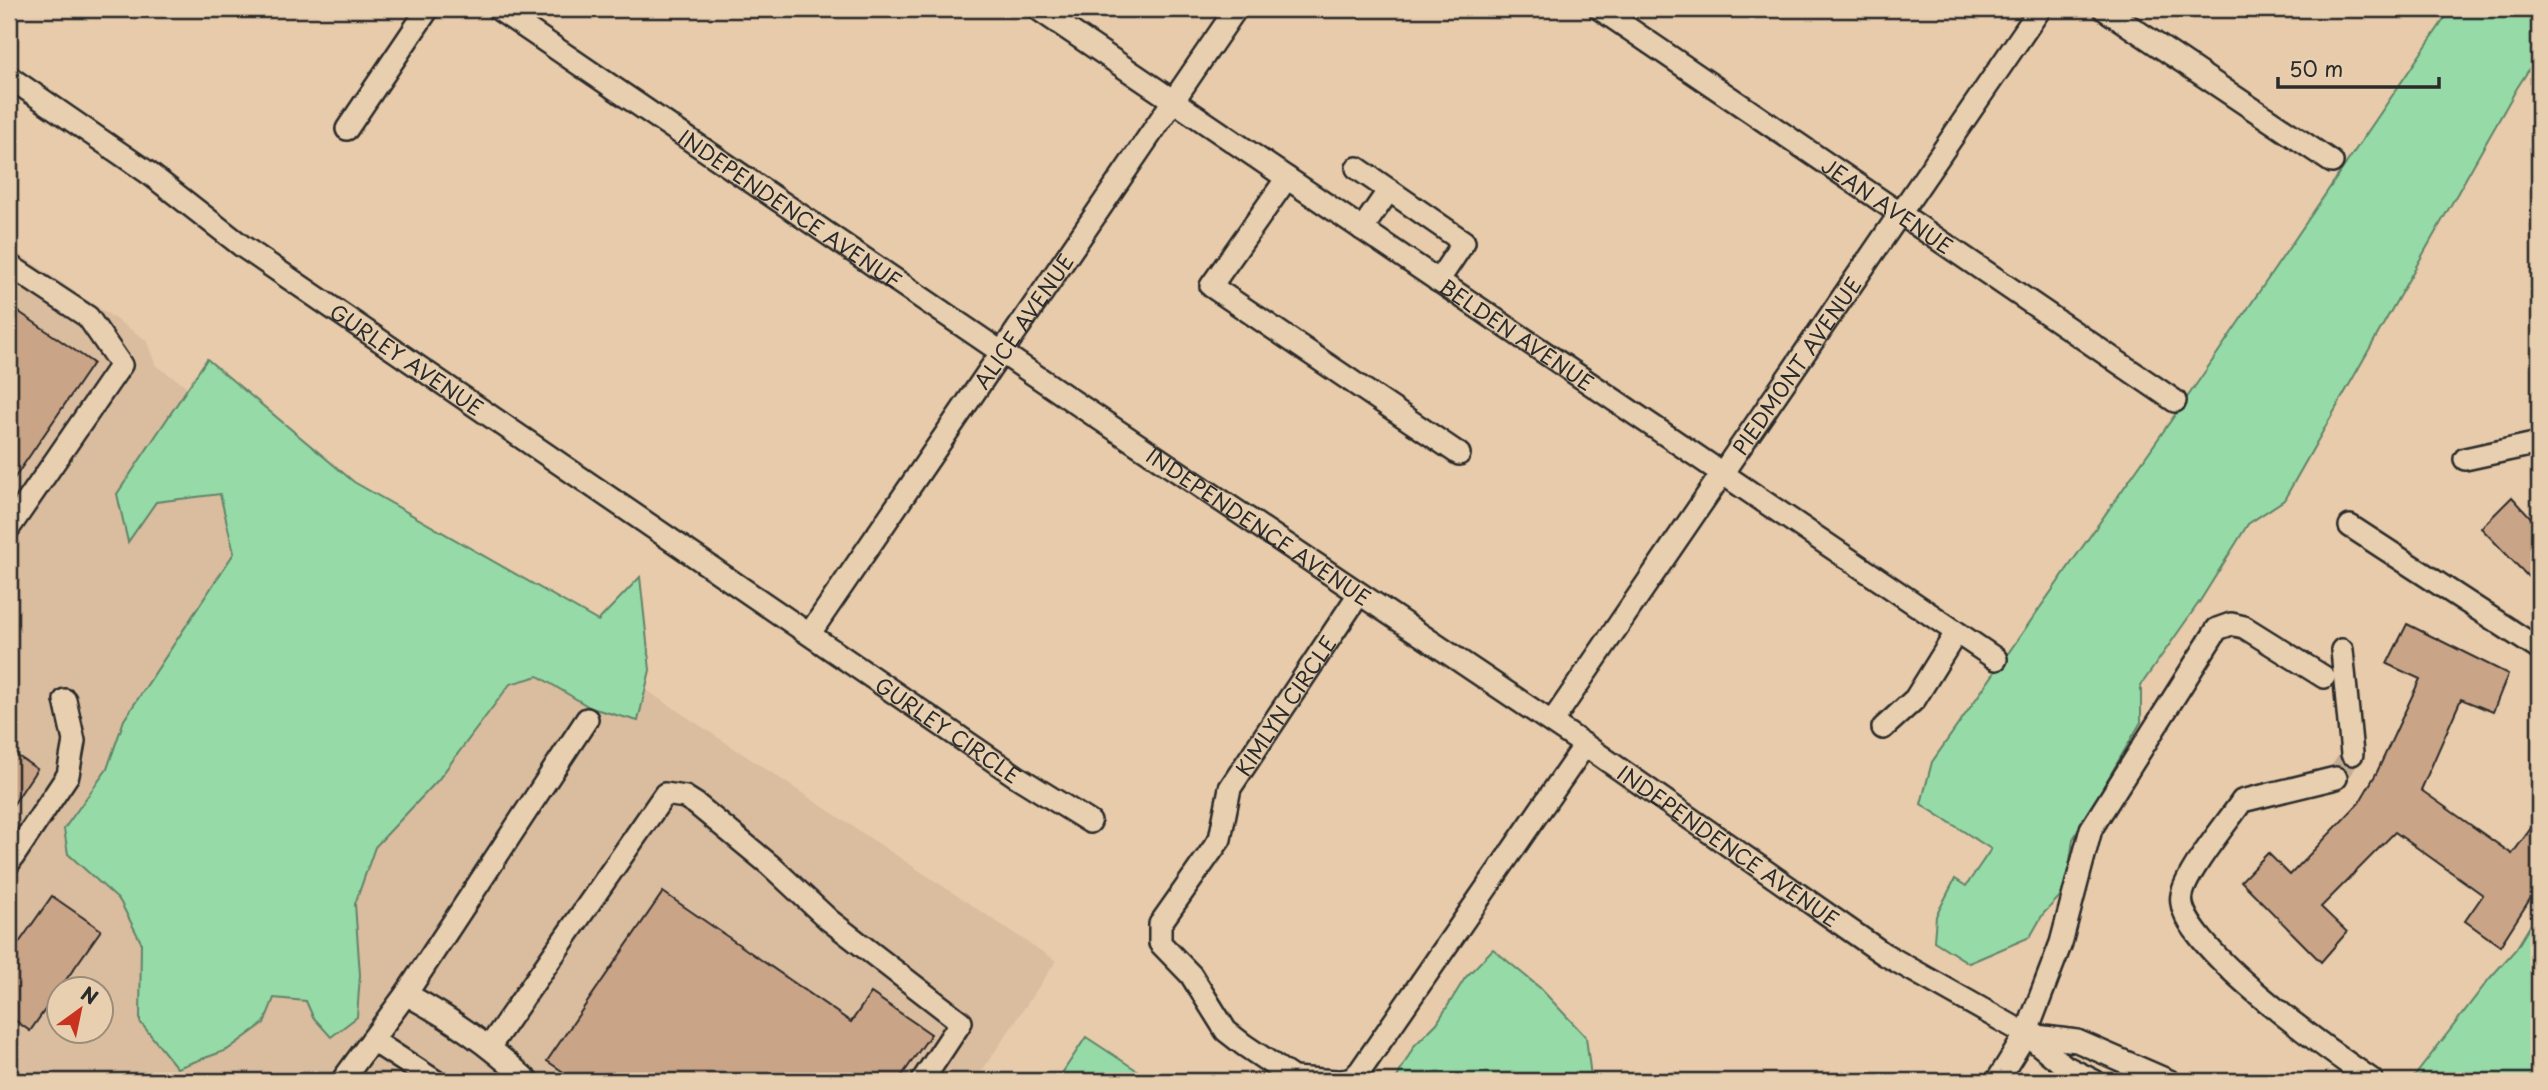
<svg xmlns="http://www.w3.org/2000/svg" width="2548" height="1090" font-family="'Playpen Sans',sans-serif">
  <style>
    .built { fill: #dabc9e; fill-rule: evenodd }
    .green { fill: #96dba7; stroke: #608369; stroke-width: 2 }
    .building { fill: #caa487; stroke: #2b2b2b; stroke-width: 2 }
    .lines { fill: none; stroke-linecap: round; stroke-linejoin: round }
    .minor-tunnel { stroke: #c1ab91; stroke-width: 21; stroke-dasharray: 21 10; stroke-linecap: butt }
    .minor-casing { stroke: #2b2b2b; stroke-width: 26 }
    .minor { stroke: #e7cfaf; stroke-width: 21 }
    .labels { text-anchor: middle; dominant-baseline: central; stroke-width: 7; stroke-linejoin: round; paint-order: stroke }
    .street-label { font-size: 21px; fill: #2b2b2b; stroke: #e7cfaf }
  </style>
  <rect width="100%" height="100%" fill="#e7cbaa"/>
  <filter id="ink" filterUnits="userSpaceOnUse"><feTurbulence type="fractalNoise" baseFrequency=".0143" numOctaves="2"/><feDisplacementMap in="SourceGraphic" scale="14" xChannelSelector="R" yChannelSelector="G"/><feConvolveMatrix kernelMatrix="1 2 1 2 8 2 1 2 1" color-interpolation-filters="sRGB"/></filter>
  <g filter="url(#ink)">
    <!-- built -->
    <path class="built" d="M 9,247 L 146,340 L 156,366 L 1056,961 L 975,1081 L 9,1081 ZM 60,988 L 102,988 L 102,1030 L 60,1030 Z"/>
    <!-- green -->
    <g class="green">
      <polygon points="2451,9 2539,9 2539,54 2517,88 2284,500 2248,524 2200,601 2141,685 2141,722 2073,839 2066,890 2043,914 2030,937 1969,963 1934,941 1936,916 1955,879 1966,886 1991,849 1921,804 1932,762 2200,379"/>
      <polygon points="207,359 354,482 598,621 640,577 650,670 638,721 591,708 538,676 510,684 438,780 375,847 355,904 360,975 357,1017 331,1037 313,1017 306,1001 274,998 264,1023 227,1050 177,1068 140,1022 141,942 120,901 68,854 64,829 107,769 124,720 234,553 220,494 156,502 128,542 117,494"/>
      <polygon points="2539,911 2539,1081 2411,1081 2490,978 2516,949"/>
      <polygon points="1493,949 1540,988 1586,1037 1591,1077 1585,1081 1395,1081 1414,1046 1437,1023 1465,978"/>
      <polygon points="1086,1037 1153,1081 1057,1081"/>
    </g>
    <!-- building -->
    <g class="building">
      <polygon points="9,305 93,363 9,486"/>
      <polygon points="2512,497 2534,521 2539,515 2539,588 2481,528"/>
      <polygon points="2407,624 2508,674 2493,712 2461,699 2421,790 2512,854 2532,827 2539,832 2539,885 2500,946 2465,921 2483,895 2395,832 2321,907 2347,932 2321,962 2241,881 2268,853 2290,875 2359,803 2377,772 2420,679 2387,664"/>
      <polygon points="9,750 37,769 9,811"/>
      <polygon points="663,892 851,1022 871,993 931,1034 898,1081 577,1081 547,1061"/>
      <polygon points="52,896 101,930 30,1031 9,1016 9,957"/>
    </g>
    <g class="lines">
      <!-- minor-tunnel -->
      <polyline class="minor-tunnel" points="2336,778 2352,754"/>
      <defs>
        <g id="minor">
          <path id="s1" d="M 498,9 L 1067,397 L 1585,745 L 1884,954 L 2026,1034 L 2066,1067 L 2094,1081"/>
          <path id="s2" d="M 1038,9 L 1996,659"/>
          <path id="s3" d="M 1600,9 L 2175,401"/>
          <polyline points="2104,9 2332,162"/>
          <path id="s4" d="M 9,77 L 150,174 L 242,246 L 1016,776 L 1090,822"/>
          <polyline points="347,129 428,9"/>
          <polyline points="1357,168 1389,190"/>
          <polyline points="1287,178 1211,286 1459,454"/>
          <polyline points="1362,229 1389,190 1464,242 1438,281"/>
          <polyline points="9,265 88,317 121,365 9,528"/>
          <polyline points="2465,459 2539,443"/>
          <polyline points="2350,526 2539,649"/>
          <path id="s5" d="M 810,633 L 1236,9"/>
          <polyline points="2342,650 2352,754"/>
          <path id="s6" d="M 1552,722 L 2040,9"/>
          <polyline points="1883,728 1915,699 1956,633"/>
          <path d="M 2336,778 L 2242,801 C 2228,822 2186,872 2182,895 C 2172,941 2334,1054 2372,1080"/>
          <polyline points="9,863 68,775 74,741 65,700"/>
          <polyline points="406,994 587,719"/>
          <polyline points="2028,1035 2077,1041 2169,1081"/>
          <path d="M 372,1040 L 406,994 C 453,1020 488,1044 528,1081"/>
          <polyline points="490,1046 665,794 685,797 696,804 770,865 829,920 961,1022 922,1081"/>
          <polyline points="342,1081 372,1040 435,1081"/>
          <path id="s7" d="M 1337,1081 L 1293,1078 L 1244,1045 L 1226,1031 L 1191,975 L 1160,943 L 1160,924 L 1220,839 L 1230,788 L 1359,594"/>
          <polyline points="1342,1081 1352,1079 1360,1071 1585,745"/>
          <polyline points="1997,1081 2026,1034 2061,943 2091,829 2217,629 2231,624 2244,627 2324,677"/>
        </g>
      </defs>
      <!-- minor casing -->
      <use href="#minor" class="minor-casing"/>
      <!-- minor -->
      <use href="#minor" class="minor"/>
    </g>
  </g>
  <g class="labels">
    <!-- street labels -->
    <g class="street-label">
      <text stroke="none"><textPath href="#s3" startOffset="348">JEAN AVENUE</textPath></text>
      <text stroke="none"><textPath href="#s1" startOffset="354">INDEPENDENCE AVENUE</textPath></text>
      <text stroke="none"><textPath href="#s5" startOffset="378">ALICE AVENUE</textPath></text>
      <text stroke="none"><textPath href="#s2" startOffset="579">BELDEN AVENUE</textPath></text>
      <text stroke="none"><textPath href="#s4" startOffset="488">GURLEY AVENUE</textPath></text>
      <text stroke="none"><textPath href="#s6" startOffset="432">PIEDMONT AVENUE</textPath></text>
      <text stroke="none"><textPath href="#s1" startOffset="920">INDEPENDENCE AVENUE</textPath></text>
      <text stroke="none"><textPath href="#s7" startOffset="511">KIMLYN CIRCLE</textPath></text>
      <text stroke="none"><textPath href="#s4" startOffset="1144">GURLEY CIRCLE</textPath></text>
      <text stroke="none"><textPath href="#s1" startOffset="1488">INDEPENDENCE AVENUE</textPath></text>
    </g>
  </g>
  <!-- margin -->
  <rect width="2548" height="1090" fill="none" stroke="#e7cfaf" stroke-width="35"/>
  <rect x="18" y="18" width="2513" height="1055" fill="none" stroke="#2b2b2b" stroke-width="2.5" filter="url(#ink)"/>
  <!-- north arrow -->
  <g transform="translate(80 1010) rotate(33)"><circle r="33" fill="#e7cfaf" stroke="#9c8d7a" stroke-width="2"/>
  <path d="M0-5L12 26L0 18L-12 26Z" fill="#c8321e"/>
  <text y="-10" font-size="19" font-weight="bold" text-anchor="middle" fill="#2b2b2b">N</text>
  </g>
  <!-- scale -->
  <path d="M2278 77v10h161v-10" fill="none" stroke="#2b2b2b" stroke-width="3.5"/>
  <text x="2289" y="77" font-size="21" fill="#2b2b2b" stroke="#e7cfaf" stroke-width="5" paint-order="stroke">50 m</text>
</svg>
